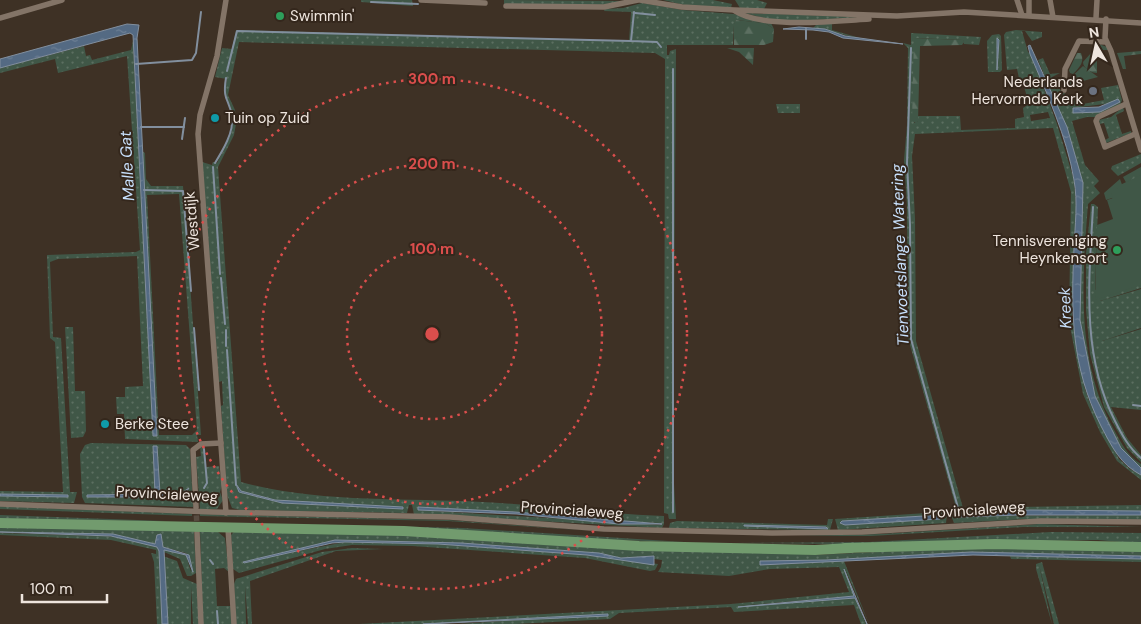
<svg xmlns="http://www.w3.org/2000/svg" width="1141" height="624" font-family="'DM Sans',sans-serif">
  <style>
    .grass { fill: url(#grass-dots); fill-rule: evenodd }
    .forest { fill: url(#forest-firs) }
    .pitch { fill: #405747 }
    .water { fill: url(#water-ripples); stroke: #828f9e }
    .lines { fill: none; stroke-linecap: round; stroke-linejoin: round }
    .stream { stroke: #828f9e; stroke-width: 2 }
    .minor-tunnel { stroke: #584c41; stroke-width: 5.5; stroke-dasharray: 5.5 3; stroke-linecap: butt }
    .minor { stroke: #837467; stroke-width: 5.5 }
    .primary { stroke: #729b6e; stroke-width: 10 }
    .ring { fill: none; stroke: #db4e4c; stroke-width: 2.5; stroke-dasharray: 2.5 5 }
    .leisure-dot { fill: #2e9e5b; stroke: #34271c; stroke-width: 2 }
    .worship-dot { fill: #6b7280; stroke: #34271c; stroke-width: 2 }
    .culture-dot { fill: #0f9aa8; stroke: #34271c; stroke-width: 2 }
    .labels { text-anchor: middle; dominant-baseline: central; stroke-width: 4; stroke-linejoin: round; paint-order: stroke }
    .poi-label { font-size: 15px; fill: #eee5de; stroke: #34271c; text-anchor: start }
    .street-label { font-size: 15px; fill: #eee5de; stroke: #34271c }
    .water-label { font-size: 16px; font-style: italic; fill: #c7dffb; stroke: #34271c }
    .centre { fill: #db4e4c; stroke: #34271c; stroke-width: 2.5 }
    .ring-label { font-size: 15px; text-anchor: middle; font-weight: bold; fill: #db4e4c; stroke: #34271c; stroke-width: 4; stroke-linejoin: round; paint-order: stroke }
  </style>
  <defs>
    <pattern id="grass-dots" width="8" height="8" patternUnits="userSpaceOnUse" patternTransform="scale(1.25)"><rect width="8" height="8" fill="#405747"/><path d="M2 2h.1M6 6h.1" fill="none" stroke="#5c6f61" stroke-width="1.8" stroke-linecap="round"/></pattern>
    <pattern id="forest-firs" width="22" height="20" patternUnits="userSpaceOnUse" patternTransform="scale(1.25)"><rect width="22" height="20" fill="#405747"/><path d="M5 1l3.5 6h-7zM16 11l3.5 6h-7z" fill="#5c6f61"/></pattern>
    <pattern id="water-ripples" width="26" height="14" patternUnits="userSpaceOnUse" patternTransform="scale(1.25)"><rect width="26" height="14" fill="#546a83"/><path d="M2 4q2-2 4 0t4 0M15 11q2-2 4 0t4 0" fill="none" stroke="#6d7f94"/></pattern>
  </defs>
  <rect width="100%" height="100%" fill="#3e3125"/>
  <!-- grass -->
  <g class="grass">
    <polygon points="361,0 412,0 413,6 361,2"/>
    <polygon points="504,0 629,1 613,5 504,4"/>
    <polygon points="663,0 713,0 732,4 731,8 688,6"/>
    <polygon points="735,0 757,0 767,3 764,9 740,8"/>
    <path d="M 642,3 L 683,10 L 734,14 L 771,23 L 774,29 L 765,23 L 736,20 L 734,25 L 733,45 L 667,45 L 667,55 L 669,55 L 670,51 L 676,49 L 673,466 L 676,519 L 669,519 L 668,514 L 664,513 L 665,59 L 655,53 L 239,42 L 228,95 L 235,110 L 236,124 L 234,135 L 218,167 L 241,482 C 316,503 404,498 482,502 C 543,505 603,514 664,516 L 664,524 L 662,528 L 414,514 L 412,505 L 409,505 L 407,513 L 240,510 L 232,508 L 227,495 L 221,406 L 223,405 L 222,381 L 219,382 L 202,162 L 212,165 L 213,162 L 217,163 C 224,150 234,133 233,118 C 232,100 222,102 227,79 L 215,77 L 222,48 L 232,49 L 236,30 L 629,41 L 631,12 L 604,11 L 605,9 L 623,8 ZM 236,484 L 241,491 L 275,500 L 403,508 L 282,503 L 239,492 ZM 418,507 C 499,510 580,521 660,523 L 660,525 L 418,510 Z"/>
    <polygon points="744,13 745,13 864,17 780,22"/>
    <path d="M 832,23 L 832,30 L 860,38 C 843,36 829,29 813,28 L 816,25 Z"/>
    <path d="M 1016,30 L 1042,32 L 1042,37 L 1032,41 L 1025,31 L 1022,31 L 1028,52 L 1031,54 L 1057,124 L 1074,180 L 1076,207 L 1072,318 L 1085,389 L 1090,403 L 1119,459 L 1130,469 L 1141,475 L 1141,480 L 1117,461 L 1100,432 L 1083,394 L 1069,321 L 1071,192 L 1053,128 L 915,134 L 912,156 L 915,219 L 916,341 L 963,508 L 1141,505 L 1141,511 L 978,512 L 959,513 L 958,516 L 1121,515 L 1141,515 L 1141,520 L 1026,519 L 954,523 L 950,513 L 947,514 L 946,523 L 838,530 L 835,519 L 957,511 L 908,338 L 907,205 L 904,160 L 907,125 L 908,48 L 903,43 L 911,45 L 911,33 L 981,37 L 979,45 L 964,44 L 963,40 L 914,38 L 914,123 L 918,121 L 918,116 L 960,116 L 961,130 L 1015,128 L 1015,119 L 1024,117 L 1023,108 L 1029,104 L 1023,83 L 1020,83 L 1017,69 L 1007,70 L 1004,35 L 1006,32 ZM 1048,112 L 1050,118 L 1031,121 L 1030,115 ZM 940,515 L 941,517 L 940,519 L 840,524 L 842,521 Z"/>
    <polygon points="999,34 1001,36 1002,70 1000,72 988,72 987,41 992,35"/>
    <path d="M 133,41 L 153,436 L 157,435 L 142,151 L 145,153 L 146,179 L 151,186 L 183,186 L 201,435 L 197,435 L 198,442 L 125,439 L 124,414 L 117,414 L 116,397 L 125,397 L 125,387 L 143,386 L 137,256 L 58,259 L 50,262 L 53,337 L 61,338 L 70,492 L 77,492 L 74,503 L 0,501 L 0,491 L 63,492 L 55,342 L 50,338 L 47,255 L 136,252 L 140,250 L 127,56 L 58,73 L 55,59 L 0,73 L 0,68 L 84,46 L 86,56 L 90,55 L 92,60 L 131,50 ZM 179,194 L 197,430 L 192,435 L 159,435 L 147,195 Z"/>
    <path d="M 1043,58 L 1050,74 L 1060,73 L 1052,77 L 1053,81 L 1060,79 L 1060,90 L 1068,96 L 1081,94 L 1083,104 L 1104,100 L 1101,88 L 1118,85 L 1122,100 L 1120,105 L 1096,117 L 1087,117 L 1072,121 L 1085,165 L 1099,181 L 1094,186 L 1100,193 L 1088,204 C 1082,281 1076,359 1113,428 C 1121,442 1127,456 1141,464 L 1141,468 L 1121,448 L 1095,396 L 1080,320 L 1083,183 L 1069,134 L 1038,60 ZM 1120,102 L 1100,112 L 1073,113 L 1073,108 Z"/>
    <polygon points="776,104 800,104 800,113 778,113"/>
    <polygon points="1123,107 1124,111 1116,115 1122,134 1131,131 1131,133 1106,143 1105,140 1109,138 1104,123 1100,124 1099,120 1111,117"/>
    <polygon points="1141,154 1141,163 1118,176 1111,169 1112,166"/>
    <polygon points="1091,204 1094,204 1098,207 1095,290 1141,280 1141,288 1100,301 1141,289 1141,328 1102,341 1141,329 1141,410 1111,407 1127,438 1141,455 1141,462 1127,448 1104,407 1090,354 1086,310 1086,254"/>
    <polygon points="65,327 73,327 75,391 85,391 86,431 83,437 71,438"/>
    <path d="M 91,443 L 186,445 L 190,449 L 193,507 L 85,503 L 82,497 L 80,454 L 85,445 ZM 153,446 L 157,446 L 160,493 L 180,494 L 189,488 L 184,495 L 159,497 L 157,499 L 157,497 L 87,496 L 155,494 Z"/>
    <polygon points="204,446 206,467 219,466 222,485 220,492 223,500 217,509 200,509 196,457 201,456 200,447"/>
    <polygon points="0,506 192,514 192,516 0,509"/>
    <polygon points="200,514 447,520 594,531 447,521 200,516"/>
    <polygon points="0,515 165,521 0,520"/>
    <path d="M 828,519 L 833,519 L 830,530 L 669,528 L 670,523 L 677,521 L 827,525 ZM 744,525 L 826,527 L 826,528 Z"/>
    <polygon points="1039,524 1141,527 1023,527 871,536 800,536 882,534"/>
    <polygon points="0,526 194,531 196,573 191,576 187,576 180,559 164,552 164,550 186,555 191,572 190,559 186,553 163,547 161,534 157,535 155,544 113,534 0,532"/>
    <polygon points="379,526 463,528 684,542 609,540"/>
    <polygon points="200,531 218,532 225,538 229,572 224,568 215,569 217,606 231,606 233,624 203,624"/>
    <polygon points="234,532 372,533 778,551 815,555 961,548 1141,550 1141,556 971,552 826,560 760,561 760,565 844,561 869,624 845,569 854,596 738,606 855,598 866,624 861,624 854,605 734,612 731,607 619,613 610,619 516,624 459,624 608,614 423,624 359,624 731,604 849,592 839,567 770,569 729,576 658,572 661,567 662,560 654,559 654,556 621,558 594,553 461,543 335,540 243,562 345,542 438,544 587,555 658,564 655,570 650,571 585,558 412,546 352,545 325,549 239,573 233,569 231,535"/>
    <polygon points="1051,532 1141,533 1141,544 1098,540 842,544 734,543 869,542"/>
    <polygon points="0,533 106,536 123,538 157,547 159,551 162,624 157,624 154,562 151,553 156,554 156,550 111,540 0,535"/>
    <polygon points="352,548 383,549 336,551 250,581 252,624 248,624 245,586 246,624 236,624 234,584 236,579 322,552"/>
    <polygon points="163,556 177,561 183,578 197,584 199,624 193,624 191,586 191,624 168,624"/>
    <polygon points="1010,556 1141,559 1141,562 1011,559"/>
    <polygon points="1042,562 1059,624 1054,624 1039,565 1052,624 1036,569 1036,564"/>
  </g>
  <!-- forest -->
  <g class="forest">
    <polygon points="736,20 765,23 774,29 773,42 764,45 734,45 734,24"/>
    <polygon points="914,38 963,40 964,42 962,45 920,46 918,121 916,123 912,121"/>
    <path d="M 1099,44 L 1107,47 L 1108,50 L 1097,50 L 1097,73 C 1091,73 1083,68 1083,62 Z"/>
    <polygon points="727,48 754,48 753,65 739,52"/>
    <polygon points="1141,51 1141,54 1124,56 1126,69 1123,69 1117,53"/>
    <path d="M 1077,53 L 1081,53 C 1085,62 1079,68 1073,74 L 1070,73 L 1069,70 Z"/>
    <polygon points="1083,66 1098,77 1068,85 1067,81"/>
    <polygon points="1141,167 1141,182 1128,186 1123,177"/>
    <polygon points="1120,179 1141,238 1112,198 1106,200 1104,193"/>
  </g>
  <!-- pitch -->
  <polygon class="pitch" points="1141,175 1141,285 1095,300 1097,225 1113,219 1107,200 1113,198 1111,193 1122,184"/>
  <!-- water -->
  <g class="water">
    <polygon points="127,24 139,25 137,38 157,436 153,436 133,35 130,33 0,68 0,59"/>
    <polygon points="799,27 825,29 845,36 903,44 843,38 829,32 813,30 783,29"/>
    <polygon points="997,38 999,40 997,70"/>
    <path d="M 1030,45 L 1067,127 L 1083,183 L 1080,320 L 1095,396 L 1121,448 L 1141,468 L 1141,475 C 1120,464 1112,447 1101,426 C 1071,366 1071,313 1074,248 C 1075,225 1078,202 1074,180 C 1067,137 1047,94 1030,54 L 1028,46 Z"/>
    <polygon points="1118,99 1120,102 1100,112 1073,113 1073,108 1099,107"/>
    <polygon points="153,446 157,446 160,493 180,494 189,488 185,494 159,497 157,500 156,497 87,497 87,495 155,494"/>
    <polygon points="236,484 241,491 275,500 403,507 403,509 282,503 239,492"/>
    <polygon points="0,494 68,495 68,497 0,496"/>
    <polygon points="418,507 515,512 662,524 619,524 517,514 418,510"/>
    <polygon points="1030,510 1141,511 1141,515 1020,515 960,517 958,516 961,513"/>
    <polygon points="940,515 940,519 845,525 840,523 842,521"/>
    <polygon points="744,525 826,527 828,529 744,526"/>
    <polygon points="0,532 113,534 155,544 157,535 161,534 163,547 189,555 193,572 186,555 164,550 168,624 162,624 159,551 157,547 111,536"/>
    <polygon points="335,540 461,543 599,553 621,558 654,556 654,565 587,555 438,544 345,542 332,543 244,563 243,562"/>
    <polygon points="971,552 1141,556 1141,559 973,555 760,565 760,561 826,560"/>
    <polygon points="844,569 867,624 855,598 738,607 854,596"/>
    <polygon points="608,614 608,616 423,624"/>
  </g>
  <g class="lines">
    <!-- stream -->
    <g class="stream">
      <polyline points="371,2 418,4"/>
      <polyline points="634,12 631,41 657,42 661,47"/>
      <polyline points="635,13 655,15"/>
      <polyline points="806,39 806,29"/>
      <polyline points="911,48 907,163 910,225 911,339 960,515"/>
      <polyline points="136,64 192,60 196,53 201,12"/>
      <polyline points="673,69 673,512"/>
      <polyline points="227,71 237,31 631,41"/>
      <polyline points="141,127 184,127"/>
      <polyline points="182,139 185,118"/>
      <path d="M 215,163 C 223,150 234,132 232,117 C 230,99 222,102 226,78"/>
      <polyline points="213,167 220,274"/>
      <polyline points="144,190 183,191 191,291"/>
      <path d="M 1093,207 C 1089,280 1081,355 1115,421 C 1122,435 1129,448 1141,458"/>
      <polyline points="221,278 225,324"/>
      <polyline points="194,328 199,390"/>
      <polyline points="226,330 226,346"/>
      <polyline points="227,350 236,485"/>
      <polyline points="1133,405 1141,406"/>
      <polyline points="204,449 207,483 204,488"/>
      <polyline points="210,560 213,564"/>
      <polyline points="217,611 218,624"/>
    </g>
    <!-- minor-tunnel -->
    <polyline class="minor-tunnel" points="196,507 197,528"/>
    <!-- minor -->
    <g class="minor">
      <polyline points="226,0 217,56 200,115 198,134 226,513"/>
      <polyline points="421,0 485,3"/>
      <polyline points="640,0 682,7 734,10 897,16 964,12 1141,23"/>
      <polyline points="1017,0 1022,15"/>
      <polyline points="1050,0 1053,17"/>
      <polyline points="506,6 604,7 638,0"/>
      <path d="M 735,11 C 762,29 836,21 869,19"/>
      <polyline points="1029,15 1029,0"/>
      <polyline points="0,18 62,0"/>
      <polyline points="1096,18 1097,0"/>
      <polyline points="1106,19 1105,38 1111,51 1141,150"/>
      <polyline points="1064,90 1065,69 1079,41 1106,42"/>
      <polyline points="1126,104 1098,117 1096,121 1105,147 1135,134"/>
      <polyline points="0,504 213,512 450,517 604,529 772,533 862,532 1041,521 1141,522"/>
      <polyline points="196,507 193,450 201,444 221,443"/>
      <polyline points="228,528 234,624"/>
      <polyline points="197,532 201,624"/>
    </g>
    <!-- primary -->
    <g class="primary">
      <polyline points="0,523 404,531 639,546 815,550 851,548"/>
      <polyline points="845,548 995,544 1141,547"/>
    </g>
  </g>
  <!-- distance rings -->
  <g class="ring">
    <circle cx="432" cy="334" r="85"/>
    <circle cx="432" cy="334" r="170"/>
    <circle cx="432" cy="334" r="255"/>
  </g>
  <!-- markers -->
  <g class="leisure-dot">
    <circle cx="280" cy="16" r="5"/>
    <circle cx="1117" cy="250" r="5"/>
  </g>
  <circle class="worship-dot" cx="1093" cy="91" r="5"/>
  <g class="culture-dot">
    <circle cx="215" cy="118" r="5"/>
    <circle cx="105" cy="424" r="5"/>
  </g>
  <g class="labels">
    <!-- poi labels -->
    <g class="poi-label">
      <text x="290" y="16">Swimmin'</text>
      <text x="1083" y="82" text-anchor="end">Nederlands<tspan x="1083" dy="17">Hervormde Kerk</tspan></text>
      <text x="225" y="118">Tuin op Zuid</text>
      <text x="1107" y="241" text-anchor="end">Tennisvereniging<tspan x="1107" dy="17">Heynkensort</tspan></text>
      <text x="115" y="424">Berke Stee</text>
    </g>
    <!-- street labels -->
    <g class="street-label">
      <text transform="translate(192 221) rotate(-95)">Westdijk</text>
      <text transform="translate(167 494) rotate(3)">Provincialeweg</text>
      <text transform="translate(572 510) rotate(4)">Provincialeweg</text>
      <text transform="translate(974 510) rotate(-4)">Provincialeweg</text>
    </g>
    <!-- water labels -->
    <g class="water-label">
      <text transform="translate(127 166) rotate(-93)">Malle Gat</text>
      <text transform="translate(900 255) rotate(-92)">Tienvoetslange Watering</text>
      <text transform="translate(1065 308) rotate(-92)">Kreek</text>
    </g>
  </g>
  <circle cx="432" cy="334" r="8" class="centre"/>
  <g class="ring-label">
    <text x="432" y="84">300 m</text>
    <text x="432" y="169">200 m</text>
    <text x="432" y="254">100 m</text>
  </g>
  <!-- north arrow -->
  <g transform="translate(1096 45) rotate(351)" stroke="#34271c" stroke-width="4" paint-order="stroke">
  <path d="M0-4L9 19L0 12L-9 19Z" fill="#eee5de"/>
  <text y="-8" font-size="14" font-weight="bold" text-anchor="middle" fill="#eee5de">N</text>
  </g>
  <!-- scale -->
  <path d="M22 594v8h85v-8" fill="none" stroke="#eee5de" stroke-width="2.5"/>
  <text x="30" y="594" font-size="15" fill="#eee5de" stroke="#34271c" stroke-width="4" paint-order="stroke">100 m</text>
</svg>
